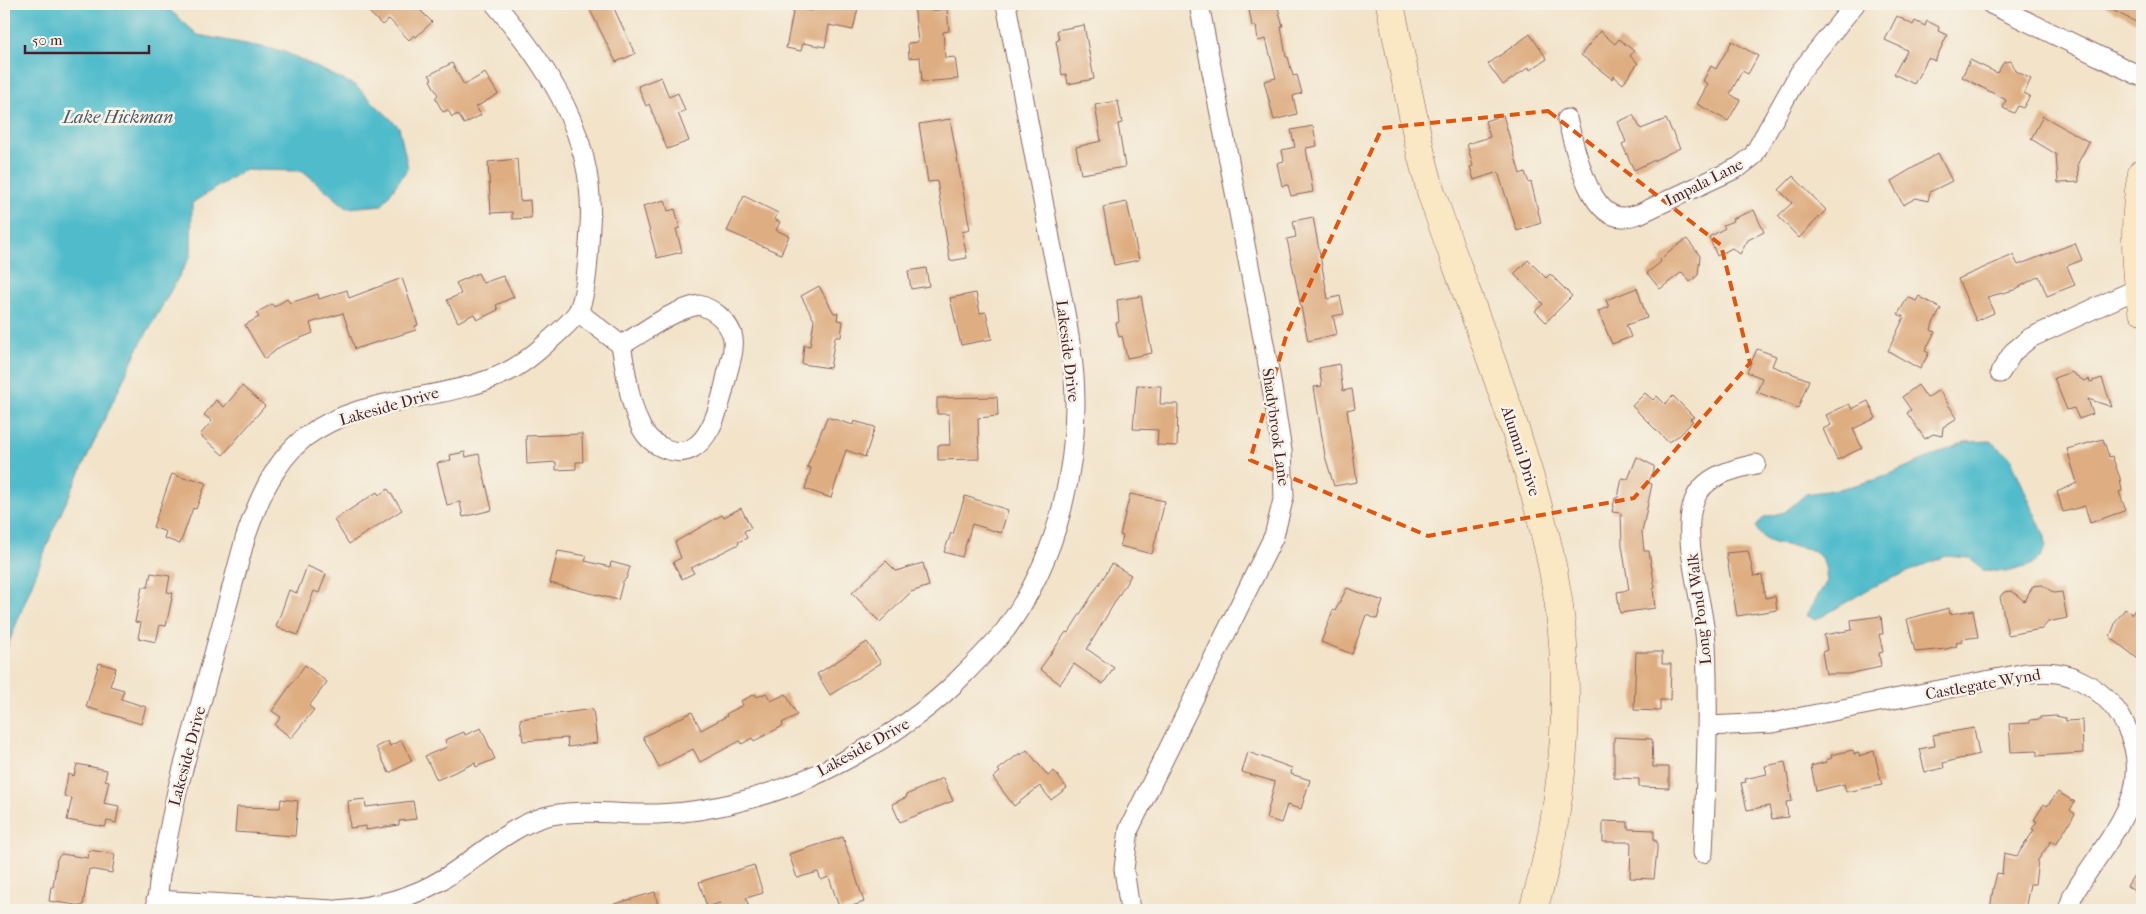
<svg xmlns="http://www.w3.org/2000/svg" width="2146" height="914" font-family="'IM FELL French Canon',serif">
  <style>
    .water { fill: #4fbbcb; stroke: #4c6d7b }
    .building { fill: #dead81 }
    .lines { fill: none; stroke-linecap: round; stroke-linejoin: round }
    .street-casing { stroke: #856462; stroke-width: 21 }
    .secondary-casing { stroke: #856462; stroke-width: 29 }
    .street { stroke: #fff; stroke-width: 19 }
    .secondary { stroke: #fae7c3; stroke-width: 28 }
    .marked { fill: none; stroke: #e0560e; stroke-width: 4; stroke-dasharray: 10 6; stroke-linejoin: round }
    .labels { text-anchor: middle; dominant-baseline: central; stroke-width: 5; stroke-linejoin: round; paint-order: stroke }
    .street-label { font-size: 16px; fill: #4a1f2b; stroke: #f7f3e8 }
    .water-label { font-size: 18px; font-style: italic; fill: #4c5663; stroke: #f7f3e8 }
  </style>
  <rect width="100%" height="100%" fill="#f7f3e8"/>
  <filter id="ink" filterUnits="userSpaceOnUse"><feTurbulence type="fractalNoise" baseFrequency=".02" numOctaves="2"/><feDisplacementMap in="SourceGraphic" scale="10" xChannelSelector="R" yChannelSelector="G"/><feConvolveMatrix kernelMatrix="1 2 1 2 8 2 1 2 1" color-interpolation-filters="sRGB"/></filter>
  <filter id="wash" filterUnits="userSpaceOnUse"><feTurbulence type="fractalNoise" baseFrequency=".0096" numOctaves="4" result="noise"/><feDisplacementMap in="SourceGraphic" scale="20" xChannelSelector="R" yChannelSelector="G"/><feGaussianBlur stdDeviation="1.12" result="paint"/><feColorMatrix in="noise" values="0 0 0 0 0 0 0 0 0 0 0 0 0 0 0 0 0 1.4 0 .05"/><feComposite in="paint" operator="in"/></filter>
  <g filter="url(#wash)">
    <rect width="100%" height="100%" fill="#f2e3c9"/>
    <!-- water -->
    <g class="water">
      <polygon points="4,4 163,4 198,35 283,51 356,86 399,127 408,168 382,205 347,208 303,171 244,170 192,203 191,255 137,350 54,528 4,655"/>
      <path d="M 1991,441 L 2010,457 L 2045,537 L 2046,546 L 2041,557 L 2029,566 L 2007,572 L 1983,570 L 1969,558 L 1946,556 L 1874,586 L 1816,620 L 1806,615 L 1827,581 C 1826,575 1826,567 1823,561 C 1808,535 1768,557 1756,527 L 1764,517 L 1785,512 L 1806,494 L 1844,488 L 1878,479 L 1965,442 Z"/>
    </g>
    <g id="blocks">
      <!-- building -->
      <g class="building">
        <polygon points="361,4 414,4 432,22 416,37 414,35 409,40 389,19 382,25"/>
        <polygon points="587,4 612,4 635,54 616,62"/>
        <polygon points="814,4 840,8 841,5 858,8 853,30 829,25 825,47 803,43 801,51 786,48 794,8 812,11"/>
        <polygon points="914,4 929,4 930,11 947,9 949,31 943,32 945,58 955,57 958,79 922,82 920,57 909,58 908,43 918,42"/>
        <polygon points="1248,4 1277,4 1283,26 1281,26 1286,57 1288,57 1293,76 1297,75 1302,93 1293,96 1297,114 1274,120 1264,81 1276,78 1266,39 1258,41 1256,26 1252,26"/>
        <polygon points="2100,4 2142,4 2142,25"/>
        <polygon points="1897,16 1913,25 1915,21 1925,26 1927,21 1939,27 1938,31 1947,35 1935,61 1928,58 1914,84 1894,74 1907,50 1885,40"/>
        <polygon points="1084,25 1094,79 1068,84 1066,74 1062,75 1056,41 1059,40 1057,30"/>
        <polygon points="1600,31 1615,44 1619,39 1634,51 1630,56 1638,63 1623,84 1614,76 1612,79 1581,55"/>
        <polygon points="1530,34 1547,59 1530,70 1529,67 1503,85 1488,64"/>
        <polygon points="1732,41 1758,56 1748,74 1742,71 1730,94 1740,100 1728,121 1697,104 1708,84 1703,81 1711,66 1716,69"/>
        <polygon points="1970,60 1997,73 2004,62 2011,61 2016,71 2031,79 2024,93 2030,96 2023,108 2018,106 2014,113 2003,108 2006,100 1962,77"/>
        <polygon points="452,63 464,85 485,73 498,94 476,107 481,115 464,124 458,114 452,117 448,110 443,112 435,98 438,95 430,80 432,79 429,75"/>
        <polygon points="661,77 669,97 678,93 685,111 678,113 689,141 667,149 649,104 646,106 638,86"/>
        <polygon points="1118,101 1122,123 1118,124 1125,167 1081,174 1076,147 1101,141 1095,105"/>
        <polygon points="1503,115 1520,174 1525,172 1529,183 1531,182 1541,223 1517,231 1498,172 1474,180 1470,167 1473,166 1467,144 1490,137 1485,121"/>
        <polygon points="1633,115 1641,129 1666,119 1680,148 1634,170 1622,144 1626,142 1618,122"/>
        <polygon points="2043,116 2089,142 2078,163 2079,182 2058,183 2056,154 2031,139"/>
        <polygon points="950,119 970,230 962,232 967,258 950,261 937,181 928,182 919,124"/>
        <polygon points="1313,126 1317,146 1306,148 1313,192 1291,196 1288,185 1282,186 1277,163 1284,161 1282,150 1295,147 1291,130"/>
        <polygon points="1938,153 1952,181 1930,192 1928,201 1916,198 1903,205 1891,181"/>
        <polygon points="517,159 520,201 530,200 531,218 512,219 512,212 491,213 488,162"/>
        <polygon points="1793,176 1826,210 1799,238 1778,216 1792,203 1779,190"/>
        <polygon points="744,196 778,213 774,219 780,222 776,230 789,236 781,254 727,231"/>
        <polygon points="665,200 668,211 675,209 680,228 676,229 682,252 657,258 643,206"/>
        <polygon points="1127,202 1139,260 1114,265 1103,207"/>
        <polygon points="1754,210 1764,232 1748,240 1740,254 1732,248 1717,256 1709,237 1725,228 1723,225 1733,221 1732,219"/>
        <polygon points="1313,217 1328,299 1340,296 1344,314 1333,316 1337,334 1308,341 1287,239 1296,237 1293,221"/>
        <polygon points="1687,239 1700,256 1698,275 1690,282 1682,272 1660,289 1647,273 1661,262 1660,260 1668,252"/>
        <polygon points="2075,243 2082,260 2067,266 2075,285 2047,296 2039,276 2014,290 1987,297 1994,313 1976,321 1958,279 2013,255 2018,265"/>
        <polygon points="1528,260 1546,278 1550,274 1572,296 1546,322 1535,311 1543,304 1514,274"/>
        <polygon points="926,268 929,286 911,289 908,271"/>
        <polygon points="478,273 483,283 503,276 514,297 496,305 498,310 477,320 474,314 458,322 447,300 461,294 456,283"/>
        <polygon points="402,278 418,325 415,326 416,330 355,349 343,313 310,323 313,333 281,346 265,359 245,325 259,317 256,313 272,304 274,307 287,299 290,303 318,294 319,299 347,290 349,298"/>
        <polygon points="819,286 834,313 838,313 837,320 843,321 841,337 835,337 830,368 802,364 804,345 810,346 814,320 801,296"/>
        <polygon points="1637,288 1647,318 1626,325 1631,337 1612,344 1598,311 1609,307 1606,300"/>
        <polygon points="976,293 980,313 986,312 992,339 961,345 950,298"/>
        <polygon points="1141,296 1152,353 1127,358 1122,336 1119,337 1116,323 1119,322 1117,300"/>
        <polygon points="1919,296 1941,309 1933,323 1931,330 1935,332 1925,351 1929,353 1920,369 1888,351 1904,317 1898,314 1908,297 1916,301"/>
        <polygon points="1757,349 1776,356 1772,366 1809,380 1798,408 1757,392 1762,378 1747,372"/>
        <polygon points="1339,364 1343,391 1352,389 1355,408 1347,410 1357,482 1334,486 1325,456 1314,387 1322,386 1319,368"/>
        <polygon points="2071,372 2084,381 2089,379 2090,382 2102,378 2112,407 2088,399 2093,414 2079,419 2074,408 2067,410 2054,378"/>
        <polygon points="1137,385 1161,386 1160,404 1178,404 1177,446 1157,445 1158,430 1133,429"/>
        <polygon points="1918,385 1927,398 1939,390 1957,418 1943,427 1942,436 1933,434 1925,439 1907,413 1911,410 1902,397"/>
        <polygon points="242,386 265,406 223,455 200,435 212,421 204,415 216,400 224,407"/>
        <polygon points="1645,393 1653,400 1657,396 1665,404 1673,396 1694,417 1690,419 1693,421 1680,435 1668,442 1632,406"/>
        <polygon points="997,397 998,416 978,418 979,459 938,460 938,445 950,445 949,414 937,414 937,398"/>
        <polygon points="1868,401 1876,418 1853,429 1862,448 1837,460 1823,429 1831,425 1826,415 1849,404 1852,409"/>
        <polygon points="827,417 853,425 854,421 875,427 865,457 846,450 831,498 805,489 811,468 807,467"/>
        <polygon points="582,434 583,462 576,462 576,469 556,470 556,462 527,464 526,436"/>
        <polygon points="2103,439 2109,457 2112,456 2120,478 2122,491 2119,492 2125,508 2124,511 2090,523 2085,506 2063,512 2057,492 2077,483 2067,449"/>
        <polygon points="465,452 466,457 479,454 492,510 463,517 460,502 447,505 437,463 451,460 450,455"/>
        <polygon points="1637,457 1654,466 1654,471 1648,483 1652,484 1642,532 1644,551 1649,551 1655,588 1653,589 1655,608 1620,613 1617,592 1629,590 1622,545 1621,513 1612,512 1615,498 1618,498 1622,478 1628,479"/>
        <polygon points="172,474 190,480 191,478 206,483 196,509 193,508 180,544 164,538 166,532 153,527"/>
        <polygon points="388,489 402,510 349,544 334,520 377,492 379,495"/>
        <polygon points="1130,494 1165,501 1152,554 1120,546 1123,536 1120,535"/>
        <polygon points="965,496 1008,510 1001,533 972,524 962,557 944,552 951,533 953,534"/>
        <polygon points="741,508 751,528 744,531 747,538 738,542 739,544 691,568 694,573 682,579 673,562 681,558 675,542 722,515 724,517"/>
        <polygon points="558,551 587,556 585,561 610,567 611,562 630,567 626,579 623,581 618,600 550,583"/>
        <polygon points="1748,551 1754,576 1762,575 1765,598 1775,596 1777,610 1737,616 1726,553"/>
        <polygon points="886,561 896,571 923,563 929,586 911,592 880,622 852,593"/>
        <polygon points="1112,564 1131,575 1087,649 1114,668 1103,684 1074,664 1060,684 1040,669 1066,632 1068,633"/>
        <polygon points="307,566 326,574 319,593 314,591 298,635 276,627 289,590 297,593"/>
        <polygon points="151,573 170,576 167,592 173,593 166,626 160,625 156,642 138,638 141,623 135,622 142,587 148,587"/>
        <polygon points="2042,585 2054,593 2062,592 2067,618 2048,622 2042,629 2008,635 2000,597 2004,592 2012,591 2024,601 2033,586"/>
        <polygon points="1347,588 1383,601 1377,619 1366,615 1352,654 1321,642 1333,610 1335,611"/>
        <polygon points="2142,600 2142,662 2110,637 2116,621 2125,609 2132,614"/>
        <polygon points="1949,608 1950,614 1973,610 1978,637 1962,639 1963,642 1956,643 1957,646 1946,649 1915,652 1907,619"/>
        <polygon points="1881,616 1883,634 1879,634 1883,652 1879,653 1881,667 1848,674 1826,674 1822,652 1827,650 1824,635 1852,630 1851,620"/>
        <polygon points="867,642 881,663 830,695 817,674"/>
        <polygon points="1636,652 1662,652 1662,664 1671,664 1670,700 1660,700 1660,711 1634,710"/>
        <polygon points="99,663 116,668 110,686 124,690 121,699 146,707 141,724 86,707"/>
        <polygon points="305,665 327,682 309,706 314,710 291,738 275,725 281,717 272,711"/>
        <polygon points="766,693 771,701 786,694 797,715 782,723 783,726 754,741 752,738 742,744 740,741 700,762 693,749 659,767 643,737 692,712 701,730 727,716 726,714 743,705 741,701 755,694 757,697"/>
        <polygon points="593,709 597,743 568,747 567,738 523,741 520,719"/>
        <polygon points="2056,716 2065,718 2066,721 2082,720 2083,753 2037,756 2037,751 2011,752 2009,724 2030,723 2030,720 2040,719 2040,717"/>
        <polygon points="481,728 495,759 476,767 475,763 437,780 425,756 447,747 445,740 464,732 465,735"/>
        <polygon points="1974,728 1979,754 1943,763 1944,768 1925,772 1919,749 1935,746 1933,735"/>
        <polygon points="1614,737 1652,739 1653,767 1669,767 1669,788 1639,787 1639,779 1614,778"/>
        <polygon points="401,740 412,761 389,773 376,747 388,741 390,746"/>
        <polygon points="1027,750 1048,776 1054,771 1067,788 1051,800 1040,786 1014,806 993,778 1000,772 998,770 1020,753 1021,755"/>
        <polygon points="1853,750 1854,754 1859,753 1859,756 1874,751 1882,785 1846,792 1844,784 1816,791 1811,766 1827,762 1826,760 1832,758 1831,755"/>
        <polygon points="1248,752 1292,768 1291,774 1310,780 1301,809 1287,805 1281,823 1266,818 1275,782 1242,772"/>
        <polygon points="1785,762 1792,801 1786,802 1788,817 1772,819 1769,806 1747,810 1741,783 1746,782 1745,779 1767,774 1765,766"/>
        <polygon points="77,764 107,770 105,780 109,781 104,803 119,806 116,823 107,821 105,827 67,820 72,798 64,796 68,774 74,776"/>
        <polygon points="943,778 953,801 900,822 892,804 907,797 906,795"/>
        <polygon points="2058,792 2075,802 2070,810 2075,814 2056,844 2051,841 2038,860 2035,884 2030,884 2025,910 1990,910 1993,889 1997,873 2002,874 2004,853 2017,856 2034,830 2032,829 2037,821 2034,820 2044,804 2047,806"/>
        <polygon points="281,799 298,801 295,836 235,832 237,807 280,808"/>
        <polygon points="365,799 366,807 413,801 416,819 399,821 399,825 366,830 366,826 350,828 348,801"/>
        <polygon points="1603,821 1628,822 1628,829 1654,830 1654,841 1657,841 1657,850 1654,879 1630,878 1631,842 1603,842"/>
        <polygon points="843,837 864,902 840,910 829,877 821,880 818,872 797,878 789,854"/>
        <polygon points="89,850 115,854 112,873 89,869 83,906 49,901 51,887 53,887 57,859 61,854 88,858"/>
        <polygon points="2142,863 2142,896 2127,886"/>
        <polygon points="754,865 763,893 746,898 749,907 739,910 722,910 720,903 707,907 699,882"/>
        <polygon points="655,892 659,910 609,910 608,906"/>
      </g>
    </g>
  </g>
  <g filter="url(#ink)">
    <use href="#blocks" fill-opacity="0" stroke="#856462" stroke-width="1"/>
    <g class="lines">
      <defs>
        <g id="street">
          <polyline points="1991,4 2142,77"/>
          <path d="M 1567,119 C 1575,146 1588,219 1624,217 C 1629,217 1635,215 1639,214 L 1739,167 L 1753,156 L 1800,72 L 1855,4"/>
          <path d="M 699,305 C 713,309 726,319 732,334 C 736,347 730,362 727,375 C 721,403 708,465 666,449 C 655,445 646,437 641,427 C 629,403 626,371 621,345 C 647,331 669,311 699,305 Z"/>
          <polyline points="578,312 621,345"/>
          <polyline points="2000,373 2013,352 2030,338 2139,288"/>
          <path d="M 1708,726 L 1772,723 L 2026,673 C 2042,672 2059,671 2075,678 C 2119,697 2146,746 2133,793 C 2121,830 2092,862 2073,895 L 2068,910"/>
          <path d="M 1703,853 C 1706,784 1709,714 1706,644 C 1704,604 1680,537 1694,501 C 1703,476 1733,469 1756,464"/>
          <polyline points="156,900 333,910"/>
          <path d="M 156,910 L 160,875 L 177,791 L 245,539 C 257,503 273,463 304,438 C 363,393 443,403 507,372 C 523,364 537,352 550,340 C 559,332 570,323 577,313 C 587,298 589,246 590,226 C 596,139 549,67 495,4"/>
          <path d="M 337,910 C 374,907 411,899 443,879 C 476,859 514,822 552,815 C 586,809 622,815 657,814 C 689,813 722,807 753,798 C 822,779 914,727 963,675 C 978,660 993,645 1006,629 C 1058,557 1080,465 1074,376 C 1070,330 1059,284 1050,238 C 1035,160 1021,82 1006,4"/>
          <polyline points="1130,910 1124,869 1129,829 1274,536 1284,496 1282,451 1270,375 1199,4"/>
        </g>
        <g id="secondary">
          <path d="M 1390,4 L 1421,154 L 1431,192 C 1473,317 1527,440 1553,570 C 1575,681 1566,803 1533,910"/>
          <path d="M 2142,173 C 2133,218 2135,265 2142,310"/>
        </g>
      </defs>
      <!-- street casing -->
      <use href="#street" class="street-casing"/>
      <!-- secondary casing -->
      <use href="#secondary" class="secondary-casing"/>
      <!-- street -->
      <use href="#street" class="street"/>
      <!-- secondary -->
      <use href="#secondary" class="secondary"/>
    </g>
  </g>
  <!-- marked area -->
  <path class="marked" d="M 1548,111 L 1721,245 L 1750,363 L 1634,498 L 1428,536 L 1250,460 L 1287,333 L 1382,128 Z"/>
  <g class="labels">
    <!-- street labels -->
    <g class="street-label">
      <text transform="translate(1704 182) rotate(-27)">Impala Lane</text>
      <text transform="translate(1068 351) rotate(83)">Lakeside Drive</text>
      <text transform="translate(389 406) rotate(-16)">Lakeside Drive</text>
      <text transform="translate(1276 427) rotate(82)">Shadybrook Lane</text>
      <text transform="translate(1521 451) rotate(72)">Alumni Drive</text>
      <text transform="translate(1699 609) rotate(-97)">Long Pond Walk</text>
      <text transform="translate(1983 684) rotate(-10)">Castlegate Wynd</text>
      <text transform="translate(863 747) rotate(-29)">Lakeside Drive</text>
      <text transform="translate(187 756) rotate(-75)">Lakeside Drive</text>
    </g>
    <!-- water labels -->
    <g class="water-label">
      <text x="118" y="117">Lake Hickman</text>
    </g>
  </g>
  <!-- margin -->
  <rect width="2146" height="914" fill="none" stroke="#f7f3e8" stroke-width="20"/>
  <!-- scale -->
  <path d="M25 45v8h124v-8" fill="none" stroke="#4a1f2b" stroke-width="2.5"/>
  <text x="32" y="45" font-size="15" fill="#4a1f2b" stroke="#f7f3e8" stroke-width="4" paint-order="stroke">50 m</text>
</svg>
